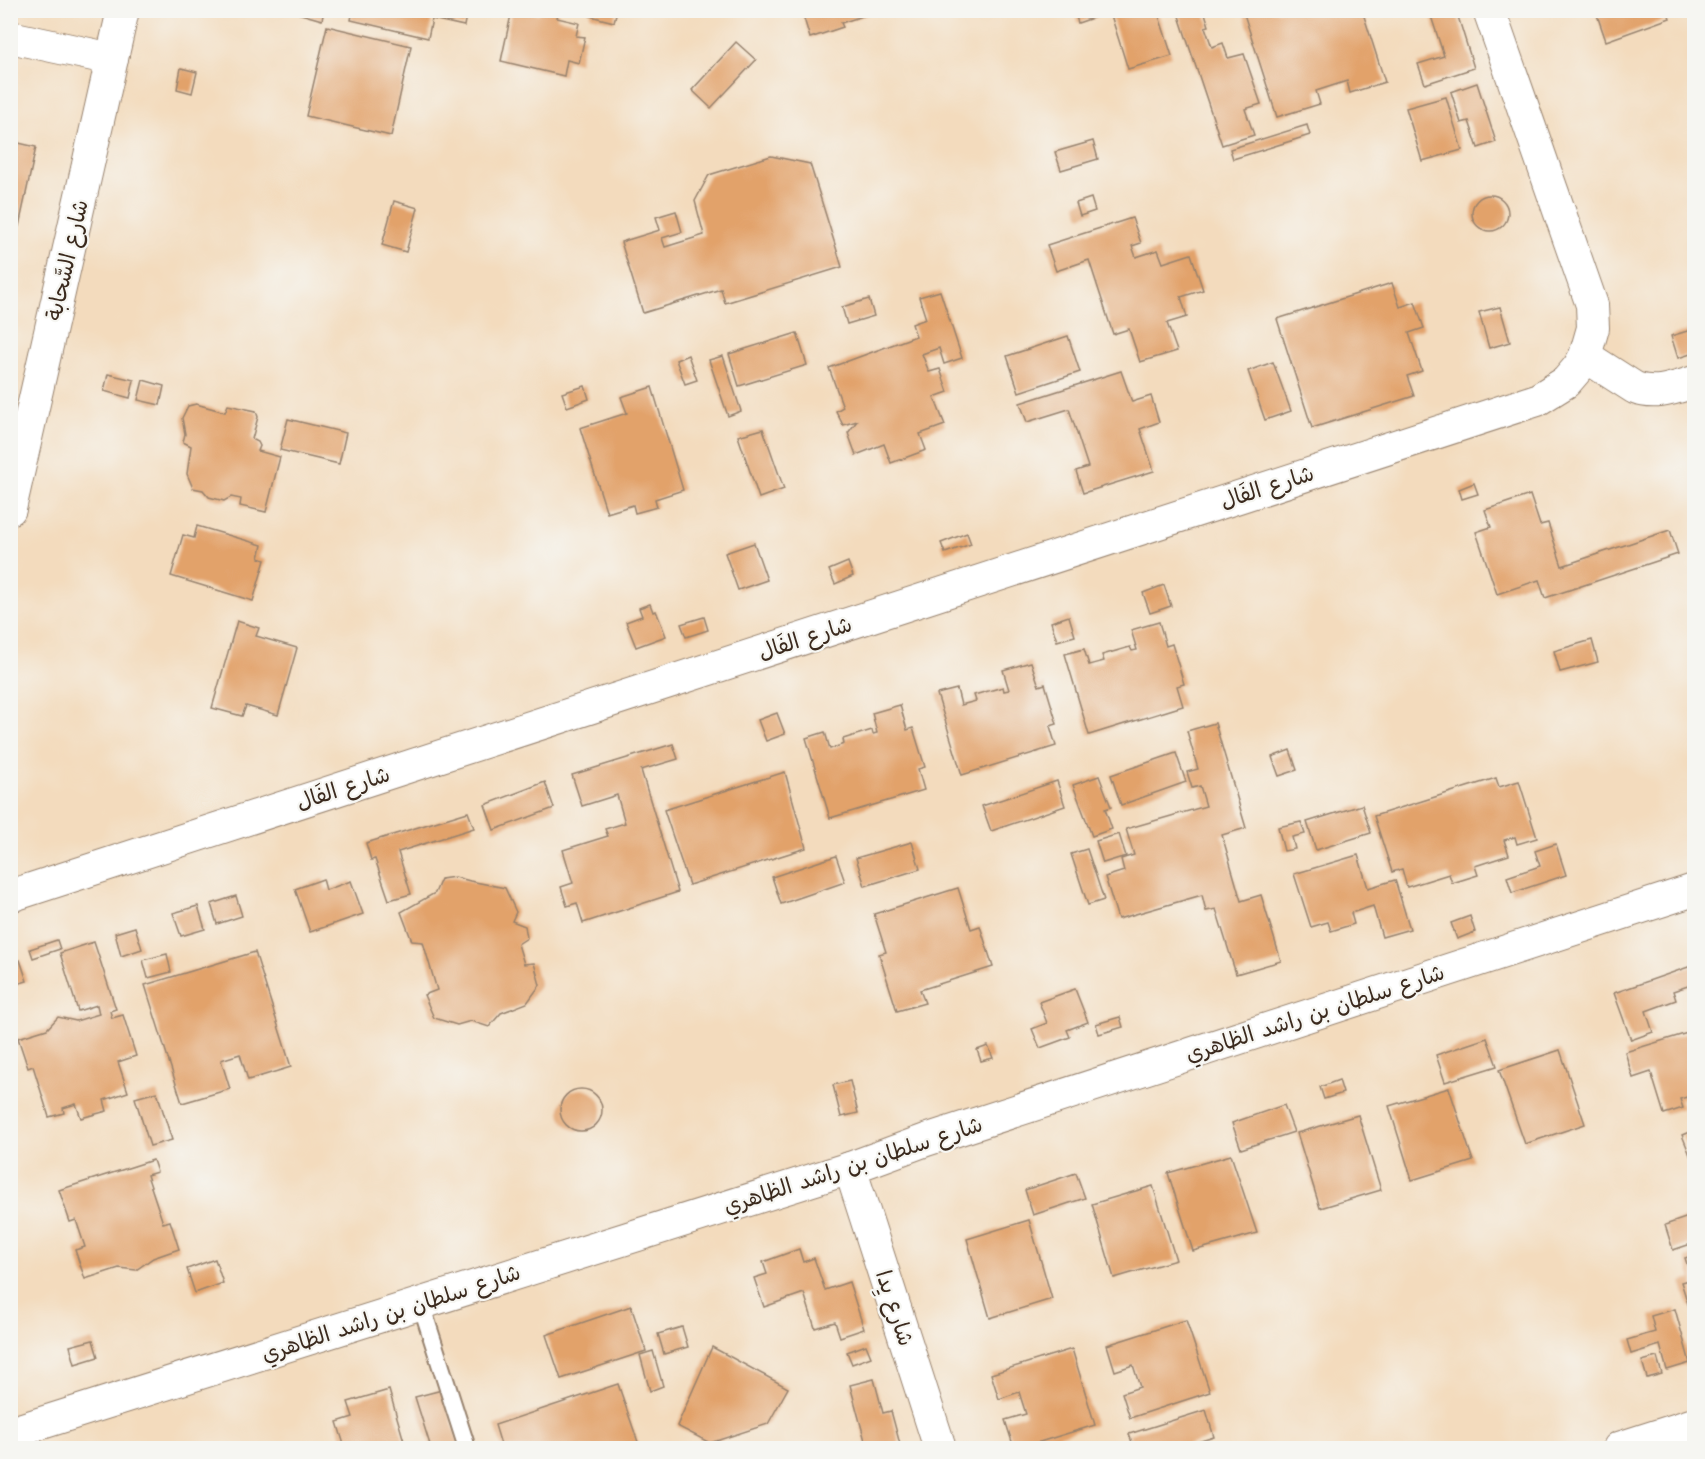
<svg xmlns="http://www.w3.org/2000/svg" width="1705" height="1459" font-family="'Shantell Sans','Playpen Sans Arabic',sans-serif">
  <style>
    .building { fill: #e2a26a }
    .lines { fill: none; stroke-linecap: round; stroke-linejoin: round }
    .service-casing { stroke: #97826e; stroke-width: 20 }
    .minor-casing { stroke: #97826e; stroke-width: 34 }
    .service { stroke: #fff; stroke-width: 16 }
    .minor { stroke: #fff; stroke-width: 32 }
    .labels { text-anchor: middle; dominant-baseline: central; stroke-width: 4.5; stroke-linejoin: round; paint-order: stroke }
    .street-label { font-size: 22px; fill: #3b2a1e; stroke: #f6f6f2 }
  </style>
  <rect width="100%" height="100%" fill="#f6f6f2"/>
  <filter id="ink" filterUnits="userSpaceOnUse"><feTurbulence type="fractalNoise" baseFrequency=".0167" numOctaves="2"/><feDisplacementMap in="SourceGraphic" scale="12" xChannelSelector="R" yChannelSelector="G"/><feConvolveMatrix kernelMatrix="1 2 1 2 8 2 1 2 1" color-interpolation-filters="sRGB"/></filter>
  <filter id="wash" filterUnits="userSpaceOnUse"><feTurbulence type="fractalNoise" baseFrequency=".008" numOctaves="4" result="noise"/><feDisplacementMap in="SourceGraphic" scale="24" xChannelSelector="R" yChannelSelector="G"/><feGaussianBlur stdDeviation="1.35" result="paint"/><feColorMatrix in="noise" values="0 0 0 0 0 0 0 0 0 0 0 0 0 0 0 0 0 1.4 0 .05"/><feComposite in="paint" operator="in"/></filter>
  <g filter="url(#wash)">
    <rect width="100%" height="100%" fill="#f3dbbd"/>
    <g id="blocks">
      <!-- building -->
      <g class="building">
        <polygon points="287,10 324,10 322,20"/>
        <polygon points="353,10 402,11 467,10 464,26 432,19 428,38 351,20"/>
        <polygon points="512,10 522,10 539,14 539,10 551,10 558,12 557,18 579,23 576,36 585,37 579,63 567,60 564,76 501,61"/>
        <polygon points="591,10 617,10 614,22 590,16"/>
        <polygon points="816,10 872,10 872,13 841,23 843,27 810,38 803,15"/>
        <polygon points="1074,10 1157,10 1172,56 1128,69 1110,12 1078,23"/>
        <polygon points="1177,10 1204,10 1209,26 1205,27 1212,47 1223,43 1228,58 1244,54 1261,104 1245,109 1254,135 1222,145"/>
        <polygon points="1256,10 1362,10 1385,82 1350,93 1347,81 1316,91 1320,104 1277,117 1244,14"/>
        <polygon points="1438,10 1456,10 1474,68 1425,84 1418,64 1444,56 1430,13"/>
        <polygon points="1600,10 1667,10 1670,18 1606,41 1596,12"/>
        <polygon points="327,26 411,46 391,136 306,116"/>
        <polygon points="736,42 756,60 711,108 692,90"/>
        <polygon points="181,68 197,72 192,93 177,89"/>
        <polygon points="1477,83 1496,142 1478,148 1469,121 1461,123 1451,92"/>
        <polygon points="1446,97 1462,150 1422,161 1406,108"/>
        <polygon points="1307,125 1310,135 1233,159 1230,149"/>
        <polygon points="10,141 36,147 19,226 10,224"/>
        <polygon points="1093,141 1098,159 1061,170 1055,152"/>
        <polygon points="771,156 810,164 842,267 725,303 721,289 643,313 621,242 660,230 656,217 676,211 682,232 662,238 665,247 704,235 695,201 709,175"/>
        <circle cx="1490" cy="213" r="18"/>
        <polygon points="1091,198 1095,211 1080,216 1076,203"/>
        <polygon points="394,201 418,208 406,252 382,245"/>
        <polygon points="1132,218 1141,243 1132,246 1136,257 1158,250 1163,263 1191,254 1203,290 1181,297 1187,317 1167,323 1177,351 1140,362 1129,329 1113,334 1089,260 1056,271 1047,245"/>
        <polygon points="1392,283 1400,307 1415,302 1424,328 1409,333 1422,371 1407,376 1414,396 1312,428 1277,319"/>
        <polygon points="940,291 962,358 944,364 939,348 922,354 929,372 940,369 948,392 934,397 945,425 920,434 926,450 891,463 884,444 856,455 848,433 857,421 843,425 836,411 843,407 829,368 916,336 912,324 926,319 919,297"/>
        <polygon points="869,299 874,316 847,324 842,307"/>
        <polygon points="1500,307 1510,342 1489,348 1479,312"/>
        <polygon points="1694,329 1694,353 1678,358 1671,336"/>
        <polygon points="797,333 807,365 739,386 729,354"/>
        <polygon points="1068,336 1080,372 1019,392 1007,356"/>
        <polygon points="688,355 697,380 685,384 676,360"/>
        <polygon points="723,356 741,411 728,416 709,360"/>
        <polygon points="1273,362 1291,411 1265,420 1248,371"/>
        <polygon points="1121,371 1132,402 1151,396 1159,422 1140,429 1154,471 1083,493 1076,471 1088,467 1069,409 1027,422 1020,403"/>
        <polygon points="108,374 134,380 130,398 104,391"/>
        <polygon points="143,380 164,386 160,405 138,400"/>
        <polygon points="585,386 589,399 567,407 562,393"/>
        <polygon points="652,387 683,490 655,499 657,507 635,513 633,505 607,513 580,428 627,413 621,397"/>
        <polygon points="196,404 225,412 228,405 256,411 258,417 252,439 258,442 260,446 258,451 280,457 266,512 240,506 241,499 231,497 224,501 209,497 203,490 193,488 187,474 191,446 183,442 185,434 182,418 188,406"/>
        <polygon points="288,419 346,433 339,464 280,450"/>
        <polygon points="763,429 784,489 759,498 738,436"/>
        <polygon points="1474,483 1478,494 1462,499 1459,489"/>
        <polygon points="1530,495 1540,525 1548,523 1562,566 1670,530 1678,554 1545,598 1539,580 1497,594 1476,532 1491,527 1485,510"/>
        <polygon points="197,526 262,545 259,558 265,560 253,601 171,576 183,535 194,538"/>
        <polygon points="967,533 971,544 945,553 941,543"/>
        <polygon points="754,543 767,580 738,590 725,553"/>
        <polygon points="848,562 853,576 835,584 829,570"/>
        <polygon points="1164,585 1171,606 1150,613 1143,593"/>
        <polygon points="650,604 653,612 656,611 666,636 636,647 626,622 642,616 639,608"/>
        <polygon points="1069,616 1075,636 1057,641 1051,622"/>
        <polygon points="704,617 708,630 686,637 681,624"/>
        <polygon points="237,621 259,628 256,636 297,648 278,715 246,706 242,716 212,708"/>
        <polygon points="1159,622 1166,646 1172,644 1184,684 1177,686 1183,706 1089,735 1065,654 1084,649 1089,665 1104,661 1102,655 1130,647 1132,651 1137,650 1131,630"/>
        <polygon points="1592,640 1598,662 1560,672 1554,651"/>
        <polygon points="1031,662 1039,686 1045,684 1057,724 1050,726 1056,746 962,775 937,694 957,689 961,705 976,701 974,695 1003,687 1004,691 1009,690 1003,670"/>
        <polygon points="900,705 907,730 913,728 925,767 918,769 924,790 830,818 806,738 825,732 830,749 844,744 843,739 872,730 873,734 877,733 872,713"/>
        <polygon points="777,713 785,734 766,741 758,720"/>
        <polygon points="1215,723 1246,828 1222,835 1241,901 1261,895 1281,961 1236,974 1216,909 1206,911 1202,895 1118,919 1105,877 1124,871 1121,859 1134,855 1126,829 1206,806 1200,786 1192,788 1187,772 1198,769 1187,731"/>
        <polygon points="673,744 678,759 641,770 678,892 583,923 577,903 567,906 561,887 573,883 563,850 608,836 605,829 625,823 617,795 582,806 572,775"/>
        <polygon points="1290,750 1297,770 1279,776 1272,757"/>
        <polygon points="1176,753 1186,782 1121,805 1111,775"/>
        <polygon points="785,772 806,848 689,885 664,810"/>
        <polygon points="1099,776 1111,807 1105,809 1112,829 1092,836 1073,785"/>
        <polygon points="1496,778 1499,787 1519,781 1537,838 1517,844 1515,837 1504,840 1509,855 1475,866 1478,875 1452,883 1449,874 1407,887 1402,869 1392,872 1374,816"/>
        <polygon points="1057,781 1065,806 991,831 982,806"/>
        <polygon points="545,782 554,808 494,830 485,805"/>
        <polygon points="1362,805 1371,833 1316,850 1307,822"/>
        <polygon points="468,812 474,828 398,852 411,894 389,900 375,859 371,860 366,843"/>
        <polygon points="1301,822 1305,834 1292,837 1295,849 1284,851 1278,827"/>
        <polygon points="1119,834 1126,856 1103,863 1096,841"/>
        <polygon points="912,842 920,869 865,886 856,858"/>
        <polygon points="1556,844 1566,875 1512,893 1507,877 1540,866 1535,851"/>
        <polygon points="1087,849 1104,900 1088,905 1071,854"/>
        <polygon points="1358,855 1368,888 1395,880 1410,929 1382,937 1373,906 1351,913 1354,924 1331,931 1328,922 1311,927 1294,874"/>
        <polygon points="836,856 845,882 781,904 772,877"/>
        <polygon points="455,877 470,881 505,888 516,912 512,921 525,926 527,938 518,944 524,964 534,963 540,985 527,1003 501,1013 489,1027 471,1021 457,1025 434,1018 424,995 437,990 423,942 412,941 401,912 435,893 441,879"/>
        <polygon points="323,879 326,890 351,881 363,914 310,932 295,889"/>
        <polygon points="958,888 971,929 980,926 993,967 920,990 925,1003 897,1011 879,954 886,952 874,914"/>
        <polygon points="236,896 242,916 217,924 211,904"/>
        <polygon points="198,906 205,929 181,936 173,913"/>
        <polygon points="1470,916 1475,932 1457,939 1451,923"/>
        <polygon points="135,927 142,949 121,956 115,933"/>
        <polygon points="57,940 60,949 33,958 30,949"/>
        <polygon points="94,942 116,1009 110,1011 112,1018 123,1015 136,1056 118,1062 128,1092 104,1100 107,1111 81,1118 76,1104 63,1108 64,1113 49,1117 33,1066 28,1068 18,1038 47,1029 58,1017 76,1021 99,1014 97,1005 78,1011 60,953"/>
        <polygon points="255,952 291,1067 248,1080 240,1054 221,1060 230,1089 182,1103 145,985"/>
        <polygon points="167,954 171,972 148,978 143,960"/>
        <polygon points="20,960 27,981 10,986 10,963"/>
        <polygon points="1694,965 1694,984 1673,991 1676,1000 1646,1011 1653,1032 1631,1040 1614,993"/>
        <polygon points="1075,989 1088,1022 1067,1030 1070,1037 1040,1048 1032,1029 1047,1023 1039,1002"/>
        <polygon points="1120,1017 1123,1027 1099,1034 1096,1024"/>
        <polygon points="1694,1031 1694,1095 1680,1099 1683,1108 1664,1114 1651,1072 1633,1078 1625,1052"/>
        <polygon points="1487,1038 1497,1066 1445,1082 1436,1055"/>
        <polygon points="988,1046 993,1058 981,1061 977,1050"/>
        <polygon points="1560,1050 1585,1124 1525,1144 1499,1070"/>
        <polygon points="1339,1080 1343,1093 1324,1099 1320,1087"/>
        <polygon points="850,1081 858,1113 841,1117 833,1085"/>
        <polygon points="1449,1088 1473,1161 1412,1180 1389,1106"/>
        <circle cx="581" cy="1110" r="21"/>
        <polygon points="157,1092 172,1140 150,1146 135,1098"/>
        <polygon points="1284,1105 1294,1132 1241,1149 1232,1123"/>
        <polygon points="1358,1115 1381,1190 1320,1208 1297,1133"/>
        <polygon points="1694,1130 1694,1159 1692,1160 1682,1135"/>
        <polygon points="1231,1155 1257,1233 1193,1251 1168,1173"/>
        <polygon points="153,1160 157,1172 147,1175 163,1223 170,1221 179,1249 153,1258 136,1270 119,1268 85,1279 75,1250 85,1247 76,1220 70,1222 59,1190"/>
        <polygon points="1076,1173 1085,1198 1033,1215 1025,1190"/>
        <polygon points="1153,1186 1176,1260 1114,1278 1092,1204"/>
        <polygon points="1694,1215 1694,1243 1673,1250 1665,1225"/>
        <polygon points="1029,1220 1052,1299 990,1318 967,1239"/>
        <polygon points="799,1249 803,1262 814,1258 825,1290 849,1282 864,1329 840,1337 835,1322 815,1328 804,1293 764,1307 754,1278 767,1274 763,1262"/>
        <polygon points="1694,1255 1694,1305 1689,1307 1681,1282 1692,1279 1685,1258"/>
        <polygon points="215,1259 223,1283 195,1293 187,1269"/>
        <polygon points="631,1306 646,1351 561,1379 546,1335"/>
        <polygon points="1675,1309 1690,1363 1667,1370 1660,1345 1631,1354 1627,1340 1655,1332 1651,1316"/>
        <polygon points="1186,1320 1210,1392 1130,1418 1122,1393 1140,1387 1133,1365 1115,1371 1107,1345"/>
        <polygon points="682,1327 688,1347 664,1354 658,1334"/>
        <polygon points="93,1340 98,1357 75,1364 70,1346"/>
        <polygon points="866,1345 871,1357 852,1364 847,1352"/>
        <polygon points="712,1347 788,1388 768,1424 710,1443 677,1426"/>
        <polygon points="1072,1349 1095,1425 1020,1448 1014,1448 1005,1420 1026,1414 1019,1392 999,1399 991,1374"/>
        <polygon points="653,1351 663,1386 650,1391 640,1355"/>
        <polygon points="1657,1357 1662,1374 1647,1378 1642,1361"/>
        <polygon points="874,1379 883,1413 891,1411 901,1448 867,1448 850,1385"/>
        <polygon points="618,1384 640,1448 502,1448 495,1425"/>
        <polygon points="389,1390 406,1448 345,1448 337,1422 353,1417 348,1402"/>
        <polygon points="442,1390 460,1448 431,1448 415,1397"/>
        <polygon points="1206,1410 1214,1437 1178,1448 1134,1448 1129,1434"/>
      </g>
    </g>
  </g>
  <g filter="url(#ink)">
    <use href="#blocks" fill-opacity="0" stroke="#97826e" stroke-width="1.5"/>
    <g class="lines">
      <defs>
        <polyline id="service" points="421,1304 467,1448"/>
        <g id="minor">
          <polyline points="10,37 112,59"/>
          <path d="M 1585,356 L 1635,388 C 1656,396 1674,388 1694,382"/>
          <polyline points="10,509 123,10"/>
          <polyline points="10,896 1537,400 1566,382 1578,368 1585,356 1593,328 1592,305 1489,10"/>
          <polyline points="850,1168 940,1448"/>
          <polyline points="10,1433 850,1168 926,1140 1694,890"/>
          <polyline points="1619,1448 1694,1424"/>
        </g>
      </defs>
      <!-- service casing -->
      <use href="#service" class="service-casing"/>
      <!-- minor casing -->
      <use href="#minor" class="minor-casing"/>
      <!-- service -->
      <use href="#service" class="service"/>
      <!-- minor -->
      <use href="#minor" class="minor"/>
    </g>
  </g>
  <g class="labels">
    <!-- street labels -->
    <g class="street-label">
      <text transform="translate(67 260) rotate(-77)">شارع السَّحابة</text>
      <text transform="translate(1267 487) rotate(-18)">شارع الفَال</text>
      <text transform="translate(805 638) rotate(-18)">شارع الفَال</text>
      <text transform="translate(343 788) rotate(-18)">شارع الفَال</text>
      <text transform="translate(1315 1013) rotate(-18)">شارع سلطان بن راشد الظاهري</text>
      <text transform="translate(853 1165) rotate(-18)">شارع سلطان بن راشد الظاهري</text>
      <text transform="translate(895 1308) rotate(72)">شارع يِدا</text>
      <text transform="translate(391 1313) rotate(-18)">شارع سلطان بن راشد الظاهري</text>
    </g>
  </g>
  <!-- margin -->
  <rect width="1705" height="1459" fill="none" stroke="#f6f6f2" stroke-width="36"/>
</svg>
